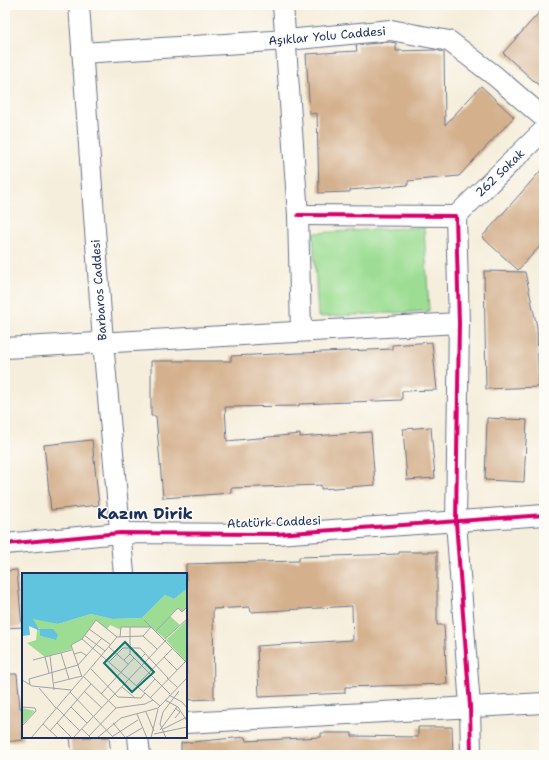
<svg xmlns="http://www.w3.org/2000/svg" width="549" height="760" font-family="'Shantell Sans',sans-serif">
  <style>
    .green { fill: #9cdd93; stroke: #5c8678 }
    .building { fill: #d4b08d }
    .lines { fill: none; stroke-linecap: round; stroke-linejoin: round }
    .minor-casing { stroke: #68728a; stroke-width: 22 }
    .minor { stroke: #fff; stroke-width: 20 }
    .cycleway-casing { stroke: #fdfcf7; stroke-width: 6 }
    .cycleway { stroke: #d6006c; stroke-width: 4 }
    .labels { text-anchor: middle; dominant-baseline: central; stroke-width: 3; stroke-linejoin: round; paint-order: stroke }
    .street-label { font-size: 12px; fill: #1b2f5e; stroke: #fdfcf7 }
    .district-label { font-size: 16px; font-weight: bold; fill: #1b2f5e; stroke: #fdfcf7 }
    .inset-road { fill: none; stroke: #9ea2aa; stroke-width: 1 }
    .view { fill: #0f766e; fill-opacity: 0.15; stroke: #0f766e; stroke-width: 2 }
    .inset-edge { fill: none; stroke: #1b2f5e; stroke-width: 2 }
  </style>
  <rect width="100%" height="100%" fill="#fdfcf7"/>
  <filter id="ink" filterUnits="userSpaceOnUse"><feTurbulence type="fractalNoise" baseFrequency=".025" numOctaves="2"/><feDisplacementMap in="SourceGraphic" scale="8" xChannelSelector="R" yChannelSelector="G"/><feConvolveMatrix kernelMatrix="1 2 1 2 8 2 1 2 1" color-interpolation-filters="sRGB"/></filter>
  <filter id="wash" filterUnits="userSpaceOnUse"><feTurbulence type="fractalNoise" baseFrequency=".012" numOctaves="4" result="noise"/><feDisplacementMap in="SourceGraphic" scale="16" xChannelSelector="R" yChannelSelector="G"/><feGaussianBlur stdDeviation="0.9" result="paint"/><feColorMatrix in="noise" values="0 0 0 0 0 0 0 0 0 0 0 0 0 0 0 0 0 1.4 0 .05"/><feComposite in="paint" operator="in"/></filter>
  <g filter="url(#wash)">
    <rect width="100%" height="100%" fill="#f6eedc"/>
    <!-- green -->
    <polygon class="green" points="424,227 429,311 318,317 313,233"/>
    <g id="blocks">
      <!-- building -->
      <g class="building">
        <polygon points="544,7 544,90 503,53"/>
        <polygon points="390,42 396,43 396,51 435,50 444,52 445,125 481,86 514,117 459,176 408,181 408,185 350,190 350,192 319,193 317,113 310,114 306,54 357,51 356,45"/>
        <polygon points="544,167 544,242 518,270 482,237"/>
        <polygon points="484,271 525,272 537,327 539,387 486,389"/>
        <polygon points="432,342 437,390 402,391 402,400 299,404 299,406 225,407 227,441 300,434 300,437 371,432 375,485 321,489 321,485 231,488 231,493 163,498 156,416 151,416 151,361 231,361 231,356 392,349 392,345"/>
        <polygon points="487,418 527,420 524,482 485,480"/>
        <polygon points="431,427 435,478 407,480 403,429"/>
        <polygon points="92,440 99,505 51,510 44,445"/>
        <polygon points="399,552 437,552 437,625 444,625 447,684 345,687 345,693 259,697 257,646 353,640 352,606 251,612 250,607 213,609 214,699 186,700 186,564 299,561 299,557 399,554"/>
        <polygon points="17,570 22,627 5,628 5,571"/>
        <polygon points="5,674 17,674 20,708 23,708 23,740 5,742"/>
        <polygon points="418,727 452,727 453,755 181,755 181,743 245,737 246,741 321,737 321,733 352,733 352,736 418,737"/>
        <polygon points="70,737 109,737 111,755 72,755"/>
      </g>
    </g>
  </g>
  <g filter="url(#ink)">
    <use href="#blocks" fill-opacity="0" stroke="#68728a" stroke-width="1"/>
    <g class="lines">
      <defs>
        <g id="minor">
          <polyline points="79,5 103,342 124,574"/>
          <polyline points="283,5 298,215 301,331"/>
          <polyline points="82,53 287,40 391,30 449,41 495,76 544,118"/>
          <polyline points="298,215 456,216 459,323 456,522 470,706 471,755"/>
          <polyline points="456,216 544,130"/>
          <polyline points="5,348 459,323"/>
          <polyline points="5,544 120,533 277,534 544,515"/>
          <polyline points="186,723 544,703"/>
          <polyline points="138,737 140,755"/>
        </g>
      </defs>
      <!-- minor casing -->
      <use href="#minor" class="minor-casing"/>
      <!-- minor -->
      <use href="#minor" class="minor"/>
      <defs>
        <g id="cycleway">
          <polyline points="298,215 456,216 459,323 456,522 470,706 471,755"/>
          <polyline points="5,544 120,533 277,534 544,515"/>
        </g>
      </defs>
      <!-- cycleway casing -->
      <use href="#cycleway" class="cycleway-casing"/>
      <!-- cycleway -->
      <use href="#cycleway" class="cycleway"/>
    </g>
  </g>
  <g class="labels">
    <!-- street labels -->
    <g class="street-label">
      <text transform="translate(327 36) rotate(-5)">Aşıklar Yolu Caddesi</text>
      <text transform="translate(500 173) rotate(-44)">262 Sokak</text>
      <text transform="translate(99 290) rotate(-94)">Barbaros Caddesi</text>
      <text transform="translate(274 522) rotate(-2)">Atatürk Caddesi</text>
    </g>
    <!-- district labels -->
    <g class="district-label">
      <text x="145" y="513">Kazım Dirik</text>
    </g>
  </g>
  <!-- overview -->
  <g transform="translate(22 573)">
    <rect width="165" height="165" fill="#f6eedc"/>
    <path d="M 165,16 L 165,34 L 160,39 L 156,35 L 148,43 L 158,52 L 143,66 L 129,54 L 99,54 L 99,57 L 88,52 L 85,56 L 74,47 L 60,66 L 49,72 L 50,76 L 23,84 L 5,70 L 14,67 L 15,57 L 18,58 L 18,63 L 34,67 L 14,53 L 10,46 L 13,45 L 36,51 L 69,41 L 90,46 L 120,45 L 143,22 L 152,26 ZM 165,47 L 165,87 L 164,89 L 144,67 ZM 0,135 L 13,138 L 0,152 Z" fill="#9cdd93"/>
    <path d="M 0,0 L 165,0 L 165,16 L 152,26 L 143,22 L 120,45 L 90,46 L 69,41 L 36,51 L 11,46 L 17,56 L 31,56 L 36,62 L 34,67 L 18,63 L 18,58 L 7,53 L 8,62 L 0,63 Z" fill="#61c4df"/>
    <path class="inset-road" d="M 122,47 L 165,90M 108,54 L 108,81M 67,56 L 89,72M 134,58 L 156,35 L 160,39 L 165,34M 62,62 L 83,78M 121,63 L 129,54M 98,64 L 99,54 L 129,54M 60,66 L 138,133M 143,66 L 165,46M 87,74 L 106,91M 114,79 L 119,85 L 123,81M 39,80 L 47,106M 52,81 L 59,79 L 65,83M 28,83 L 32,117M 23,84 L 27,100M 142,84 L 155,97M 11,87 L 50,77M 102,87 L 108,81 L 148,121M 87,89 L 101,75 L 118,75 L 146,105M 69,96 L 96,124 L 119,125 L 123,120M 60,104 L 49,72 L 60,66 L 74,47 L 95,64M 62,104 L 94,135M 145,105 L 155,114M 0,107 L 10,113 L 49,117M 32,110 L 60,103M 8,112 L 7,106 L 56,92 L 80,65M 114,113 L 151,75M 100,114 L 113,125M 17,115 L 34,135M 62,118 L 80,135M 122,118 L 133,106M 48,119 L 92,165M 79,121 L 112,85M 147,122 L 160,129 L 165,135M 128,125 L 165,87M 143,127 L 156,134 L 165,148M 0,134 L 13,135 L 14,138 L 0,153M 49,134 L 65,150M 35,135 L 58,158M 124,139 L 132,158M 115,141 L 125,165M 153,145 L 158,139 L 153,135M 35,150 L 50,165M 91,150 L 103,164M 21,151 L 36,165M 60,156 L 69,165M 141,156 L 165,144M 138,157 L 155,134M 28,158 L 69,111M 132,161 L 165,154M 67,163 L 94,135 L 123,131 L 131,127M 91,163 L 116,147M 9,165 L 95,64 L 121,63 L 135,76M 51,165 L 144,67M 75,165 L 99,145 L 136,135 L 165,105M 103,165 L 120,155M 129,165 L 136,136M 144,165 L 138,151 L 141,139 L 157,118"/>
    <path class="view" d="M 103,69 L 132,99 L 110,119 L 82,90 Z"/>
    <rect width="165" height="165" class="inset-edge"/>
  </g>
  <!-- margin -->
  <rect width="549" height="760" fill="none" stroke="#fdfcf7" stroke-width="20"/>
</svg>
